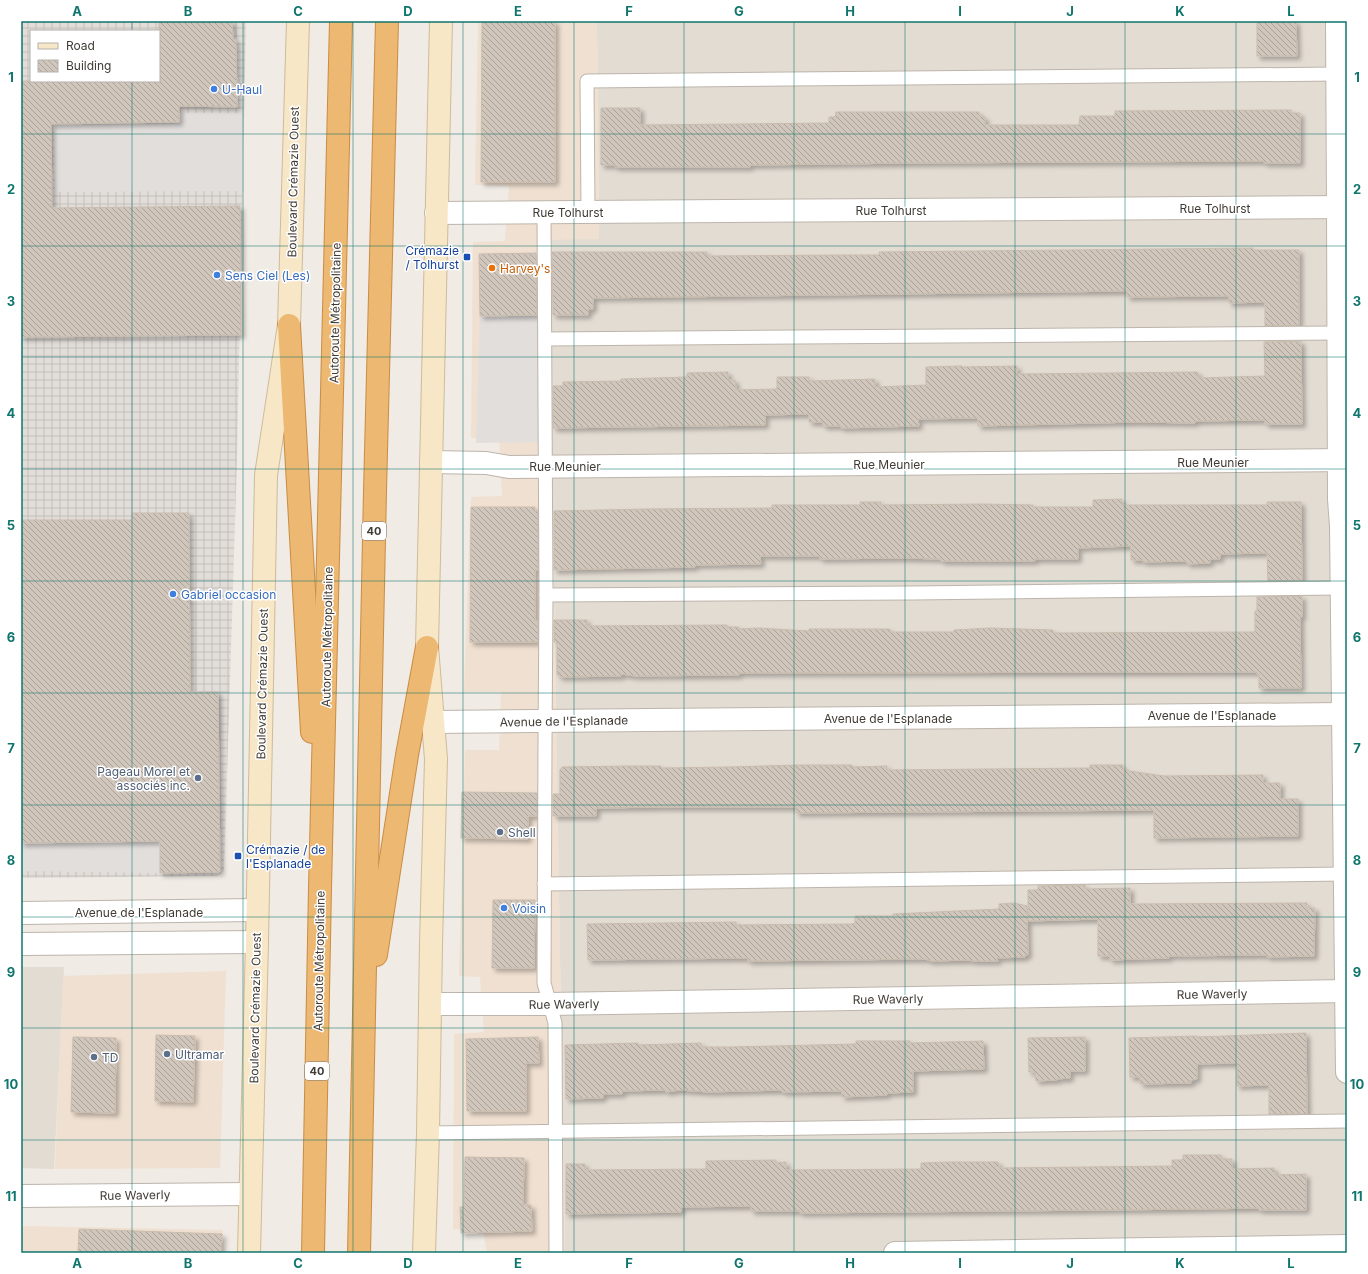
<svg xmlns="http://www.w3.org/2000/svg" width="1368" height="1274" font-family="Inter,sans-serif">
  <style>
    .residential { fill: #e3dcd3 }
    .commercial { fill: #f0e0d1 }
    .industrial { fill: url(#industrial-grid); fill-rule: evenodd }
    .parking { fill: #e1dedc }
    .building { fill: url(#building-back-hatch); stroke: #cabdaf; filter: url(#shadow) }
    .lines { fill: none; stroke-linecap: round; stroke-linejoin: round }
    .lane-casing { stroke: #bdb5ab; stroke-width: 15 }
    .street-casing { stroke: #bdb5ab; stroke-width: 24 }
    .secondary-casing { stroke: #cdbb9b; stroke-width: 24 }
    .highway-casing { stroke: #ca8c44; stroke-width: 24 }
    .lane { stroke: #fff; stroke-width: 13 }
    .street { stroke: #fff; stroke-width: 22 }
    .secondary { stroke: #f7e7c6; stroke-width: 22 }
    .highway { stroke: #ecb872; stroke-width: 22 }
    .grid { fill: none; stroke: #0f766e; stroke-width: 1; stroke-opacity: 0.55 }
    .shop-dot { fill: #3f7fe0; stroke: #fff; stroke-width: 1.5 }
    .transit-dot { fill: #1a4fb4; stroke: #fff; stroke-width: 1.5 }
    .food-dot { fill: #e8710a; stroke: #fff; stroke-width: 1.5 }
    .service-dot { fill: #5c6f8a; stroke: #fff; stroke-width: 1.5 }
    .labels { text-anchor: middle; dominant-baseline: central; stroke-width: 3; stroke-linejoin: round; paint-order: stroke }
    .shield { fill: #fff; stroke: #7a7672; stroke-width: 1 }
    .shield-label { font-size: 11px; font-weight: bold; fill: #413b35 }
    .shop-label { font-size: 12px; fill: #366cbe; stroke: #fff; text-anchor: start }
    .street-label { font-size: 12px; fill: #413b35; stroke: #fff }
    .transit-label { font-size: 12px; fill: #164399; stroke: #fff; text-anchor: end }
    .food-label { font-size: 12px; fill: #c56008; stroke: #fff; text-anchor: start }
    .service-label { font-size: 12px; fill: #4e5e75; stroke: #fff; text-anchor: start }
    .neatline { fill: none; stroke: #0f766e; stroke-width: 1.5 }
    .grid-label { font-size: 13px; text-anchor: middle; font-weight: bold; fill: #0f766e }
  </style>
  <defs>
    <pattern id="industrial-grid" width="8" height="8" patternUnits="userSpaceOnUse"><rect width="8" height="8" fill="#e2ddd9"/><path d="M0 4h8M4 0v8" fill="none" stroke="#c3bfbb"/></pattern>
    <pattern id="building-back-hatch" width="6" height="6" patternUnits="userSpaceOnUse"><rect width="6" height="6" fill="#d0c6bb"/><path d="M-1 5l2 2M0 0l6 6M5-1l2 2" fill="none" stroke="#aaa299"/></pattern>
    <filter id="shadow"><feDropShadow dx="3.5" dy="3.5" stdDeviation="2" flood-color="#0004"/></filter>
  </defs>
  <rect width="100%" height="100%" fill="#f0ebe4"/>
  <!-- residential -->
  <g class="residential">
    <polygon points="597,21 1347,21 1347,1253 565,1253 548,239 599,239"/>
    <polygon points="21,967 64,967 54,1169 21,1168"/>
  </g>
  <!-- commercial -->
  <g class="commercial">
    <polygon points="478,21 597,21 599,239 548,240 565,1253 487,1253 483,1229 453,1229 454,1034 484,1032 480,977 459,976 465,750 499,750 501,692 464,692 471,497 502,496 499,437 471,438 473,242 505,241 509,186 475,185"/>
    <polygon points="226,971 220,1168 55,1169 63,976"/>
    <polygon points="21,1226 223,1230 222,1253 21,1253"/>
  </g>
  <!-- industrial -->
  <path class="industrial" d="M 21,21 L 246,21 L 237,460 L 224,871 L 217,876 L 21,878 ZM 31,31 L 159,31 L 159,81 L 31,81 Z"/>
  <!-- parking -->
  <g class="parking">
    <polygon points="179,113 243,113 244,191 55,192 54,125 179,124"/>
    <polygon points="539,315 542,442 476,443 480,316"/>
    <polygon points="160,841 160,873 21,871 21,843"/>
  </g>
  <!-- building -->
  <g class="building">
    <polygon points="159,21 232,21 233,40 236,39 237,107 179,106 179,122 51,124 52,208 240,206 241,335 21,337 21,81 159,81"/>
    <polygon points="482,21 555,21 555,182 481,182"/>
    <polygon points="1257,21 1296,21 1297,56 1257,56"/>
    <polygon points="601,108 640,108 640,125 829,123 829,117 835,117 836,112 979,112 979,116 985,117 985,125 1079,125 1080,116 1115,116 1115,111 1291,110 1291,113 1300,113 1300,163 1264,163 1264,161 915,163 750,165 750,167 615,167 615,165 601,165"/>
    <polygon points="1253,248 1253,250 1299,250 1299,325 1265,326 1265,302 1229,303 1229,296 1127,297 1127,291 593,298 593,309 588,309 588,315 553,315 552,252 707,252 707,256 844,255 879,255 879,252"/>
    <polygon points="536,253 537,315 480,316 479,254"/>
    <polygon points="1301,341 1302,424 1265,424 1265,420 1195,421 1195,423 1136,422 978,426 978,418 918,419 919,426 841,428 841,426 823,426 823,422 809,422 809,414 765,415 765,425 553,428 553,386 563,386 563,382 621,381 621,379 687,377 687,373 728,372 728,380 735,380 736,390 777,389 777,377 809,377 809,381 875,379 875,387 926,385 926,367 962,366 962,367 1017,366 1017,374 1198,372 1198,378 1265,376 1264,342"/>
    <polygon points="1122,499 1122,505 1267,505 1267,502 1301,502 1302,580 1268,581 1267,553 1220,554 1220,559 1210,559 1210,563 1187,564 1187,561 1143,562 1143,560 1131,560 1131,546 1078,548 1078,559 1035,559 1035,561 941,561 941,559 902,558 820,559 820,556 760,556 761,564 695,565 695,567 554,570 554,511 646,509 772,508 772,505 861,505 860,502 881,502 881,505 981,504 1033,505 1033,507 1093,507 1093,500"/>
    <polygon points="471,507 535,507 535,512 538,511 538,570 535,570 535,621 538,621 538,642 470,642"/>
    <polygon points="132,513 189,513 190,692 218,692 220,872 160,873 160,841 21,843 21,520 132,520"/>
    <polygon points="1302,596 1302,617 1300,617 1301,688 1259,688 1259,674 1257,674 1257,672 739,673 739,675 636,676 621,674 621,676 560,677 560,675 557,675 557,642 554,642 554,620 587,620 587,626 727,625 727,627 739,627 739,629 758,628 809,631 809,629 890,629 890,632 954,632 954,630 990,628 1053,630 1053,633 1255,632 1255,611 1257,611 1257,597"/>
    <polygon points="798,765 852,765 852,767 887,766 887,770 1090,768 1090,765 1123,765 1123,770 1164,776 1263,775 1263,783 1280,783 1280,799 1298,799 1298,836 1154,838 1154,810 796,813 796,807 663,807 596,808 596,816 553,816 553,794 560,794 560,769 562,769 562,767 627,766 661,766 661,768 729,767"/>
    <polygon points="462,792 537,793 537,816 528,816 528,839 461,838"/>
    <polygon points="1085,885 1085,889 1130,888 1130,904 1307,903 1307,908 1315,908 1314,956 1267,957 1267,955 1169,956 1169,958 1110,960 1110,956 1098,956 1098,919 1028,921 1028,890 1038,890 1038,886"/>
    <polygon points="493,900 535,900 534,968 492,968"/>
    <polygon points="1014,903 1027,906 1028,955 1025,955 1025,957 997,958 998,961 971,961 971,960 931,961 925,959 748,961 748,958 588,960 587,924 736,922 736,925 852,924 855,923 855,916 893,916 893,914 999,909 999,904"/>
    <polygon points="1306,1033 1307,1114 1269,1114 1269,1085 1237,1086 1237,1063 1197,1064 1197,1079 1191,1080 1191,1083 1140,1084 1140,1077 1130,1077 1129,1038 1197,1036 1197,1037"/>
    <polygon points="156,1035 195,1036 193,1102 155,1101"/>
    <polygon points="73,1037 116,1038 115,1113 71,1112"/>
    <polygon points="538,1037 539,1063 526,1063 526,1111 467,1111 466,1039"/>
    <polygon points="1085,1037 1085,1071 1070,1071 1070,1078 1057,1079 1057,1080 1036,1081 1035,1072 1029,1072 1028,1038"/>
    <polygon points="856,1041 910,1041 910,1043 983,1041 984,1069 913,1071 913,1092 887,1093 887,1095 842,1097 842,1091 782,1092 782,1090 709,1092 679,1090 666,1092 666,1090 622,1091 622,1094 603,1094 603,1098 566,1099 565,1045 638,1043 638,1045 701,1043 702,1047 730,1047 856,1044"/>
    <polygon points="1183,1155 1221,1155 1221,1159 1232,1159 1232,1169 1274,1168 1275,1175 1306,1174 1306,1210 1259,1210 1259,1208 1203,1209 800,1213 800,1211 751,1211 751,1206 681,1207 681,1212 566,1214 566,1164 585,1164 585,1170 706,1169 706,1161 776,1160 776,1163 786,1162 786,1170 921,1169 921,1163 948,1162 998,1162 999,1168 1172,1166 1172,1160 1183,1160"/>
    <polygon points="465,1157 524,1158 523,1205 531,1205 532,1231 461,1233 460,1207 464,1207"/>
    <polygon points="79,1229 222,1234 221,1253 78,1253"/>
  </g>
  <g class="lines">
    <defs>
      <g id="lane">
        <polyline points="544,212 546,595 545,742 544,983 555,1023 556,1253"/>
        <polyline points="588,212 587,81 1337,74"/>
        <polyline points="545,339 1339,333"/>
        <polyline points="546,595 913,593 1341,588"/>
        <polyline points="544,884 1344,874"/>
        <polyline points="428,1133 1347,1121"/>
      </g>
      <g id="street">
        <polyline points="1337,21 1338,207 1339,499 1341,526 1347,1072"/>
        <polyline points="436,213 1347,207"/>
        <polyline points="431,462 486,463 509,467 1347,460"/>
        <polyline points="433,722 1342,714"/>
        <polyline points="21,913 257,910"/>
        <polyline points="21,944 257,942"/>
        <polyline points="430,1004 549,1004 1347,991"/>
        <polyline points="21,1196 250,1194"/>
        <polyline points="895,1253 1347,1246"/>
      </g>
      <g id="secondary">
        <polyline points="249,1253 257,942 266,475 289,325 298,21"/>
        <polyline points="424,1253 428,1133 431,944 436,759 427,647 441,21"/>
      </g>
      <g id="highway">
        <polyline points="289,325 312,732"/>
        <polyline points="376,955 407,755 427,647"/>
        <polyline points="313,1253 320,888 341,21"/>
        <polyline points="359,1253 375,491 387,21"/>
      </g>
    </defs>
    <!-- lane casing -->
    <use href="#lane" class="lane-casing"/>
    <!-- street casing -->
    <use href="#street" class="street-casing"/>
    <!-- secondary casing -->
    <use href="#secondary" class="secondary-casing"/>
    <!-- highway casing -->
    <use href="#highway" class="highway-casing"/>
    <!-- lane -->
    <use href="#lane" class="lane"/>
    <!-- street -->
    <use href="#street" class="street"/>
    <!-- secondary -->
    <use href="#secondary" class="secondary"/>
    <!-- highway -->
    <use href="#highway" class="highway"/>
  </g>
  <!-- grid -->
  <path class="grid" d="M 132,21 L 132,31M 243,21 L 243,1253M 353,21 L 353,1253M 463,21 L 463,1253M 574,21 L 574,1253M 684,21 L 684,1253M 794,21 L 794,1253M 905,21 L 905,1253M 1015,21 L 1015,1253M 1125,21 L 1125,1253M 1236,21 L 1236,1253M 132,81 L 132,1253M 21,134 L 1347,134M 21,246 L 1347,246M 21,357 L 1347,357M 21,469 L 1347,469M 21,581 L 1347,581M 21,693 L 1347,693M 21,805 L 1347,805M 21,917 L 1347,917M 21,1028 L 1347,1028M 21,1140 L 1347,1140"/>
  <!-- markers -->
  <g class="shop-dot">
    <circle cx="214" cy="89" r="4"/>
    <circle cx="217" cy="275" r="4"/>
    <circle cx="173" cy="594" r="4"/>
    <circle cx="504" cy="908" r="4"/>
  </g>
  <g class="transit-dot">
    <rect x="463" y="253" width="8" height="8" rx="2"/>
    <rect x="234" y="852" width="8" height="8" rx="2"/>
  </g>
  <circle class="food-dot" cx="492" cy="268" r="4"/>
  <g class="service-dot">
    <circle cx="198" cy="778" r="4"/>
    <circle cx="500" cy="832" r="4"/>
    <circle cx="167" cy="1054" r="4"/>
    <circle cx="94" cy="1057" r="4"/>
  </g>
  <g class="labels">
    <!-- shield labels -->
    <g class="shield">
      <rect x="362" y="522" width="24" height="18" rx="3"/>
      <rect x="305" y="1062" width="24" height="18" rx="3"/>
    </g>
    <g class="shield-label">
      <text x="374" y="531">40</text>
      <text x="317" y="1071">40</text>
    </g>
    <!-- shop labels -->
    <g class="shop-label">
      <text x="222" y="89">U-Haul</text>
      <text x="225" y="275">Sens Ciel (Les)</text>
      <text x="181" y="594">Gabriel occasion</text>
      <text x="512" y="908">Voisin</text>
    </g>
    <!-- street labels -->
    <g class="street-label">
      <text transform="translate(293 182) rotate(-89)">Boulevard Crémazie Ouest</text>
      <text x="1215" y="208">Rue Tolhurst</text>
      <text x="891" y="210">Rue Tolhurst</text>
      <text x="568" y="212">Rue Tolhurst</text>
      <text transform="translate(335 313) rotate(-89)">Autoroute Métropolitaine</text>
      <text x="1213" y="462">Rue Meunier</text>
      <text x="889" y="464">Rue Meunier</text>
      <text x="565" y="466">Rue Meunier</text>
      <text transform="translate(327 637) rotate(-89)">Autoroute Métropolitaine</text>
      <text transform="translate(262 684) rotate(-89)">Boulevard Crémazie Ouest</text>
      <text x="1212" y="715">Avenue de l'Esplanade</text>
      <text x="888" y="718">Avenue de l'Esplanade</text>
      <text transform="translate(564 721) rotate(-1)">Avenue de l'Esplanade</text>
      <text x="139" y="912">Avenue de l'Esplanade</text>
      <text transform="translate(319 961) rotate(-89)">Autoroute Métropolitaine</text>
      <text transform="translate(1212 994) rotate(-1)">Rue Waverly</text>
      <text transform="translate(888 999) rotate(-1)">Rue Waverly</text>
      <text transform="translate(564 1004) rotate(-1)">Rue Waverly</text>
      <text transform="translate(255 1008) rotate(-89)">Boulevard Crémazie Ouest</text>
      <text transform="translate(135 1195) rotate(-1)">Rue Waverly</text>
    </g>
    <!-- transit labels -->
    <g class="transit-label">
      <text x="459" y="250">Crémazie<tspan x="459" dy="14">/ Tolhurst</tspan></text>
      <text x="246" y="849" text-anchor="start">Crémazie / de<tspan x="246" dy="14">l'Esplanade</tspan></text>
    </g>
    <!-- food labels -->
    <g class="food-label">
      <text x="500" y="268">Harvey's</text>
    </g>
    <!-- service labels -->
    <g class="service-label">
      <text x="190" y="771" text-anchor="end">Pageau Morel et<tspan x="190" dy="14">associés inc.</tspan></text>
      <text x="508" y="832">Shell</text>
      <text x="175" y="1054">Ultramar</text>
      <text x="102" y="1057">TD</text>
    </g>
  </g>
  <!-- border -->
  <rect width="1368" height="1274" fill="none" stroke="#ffffff" stroke-width="44"/>
  <!-- legend -->
  <rect x="30" y="30" width="130" height="52" fill="#ffffff" stroke="#b3b1ae"/>
  <rect x="38" y="43" width="20" height="6" fill="#f7e7c6" stroke="#b3b1ae"/>
  <text x="66" y="50" font-size="12" fill="#413b35">Road</text>
  <rect x="38" y="60" width="20" height="12" fill="url(#building-back-hatch)" stroke="#b3b1ae"/>
  <text x="66" y="70" font-size="12" fill="#413b35">Building</text>
  <rect x="22" y="22" width="1324" height="1230" class="neatline"/>
  <g class="grid-label">
    <text x="77" y="16">A</text>
    <text x="188" y="16">B</text>
    <text x="298" y="16">C</text>
    <text x="408" y="16">D</text>
    <text x="518" y="16">E</text>
    <text x="629" y="16">F</text>
    <text x="739" y="16">G</text>
    <text x="850" y="16">H</text>
    <text x="960" y="16">I</text>
    <text x="1070" y="16">J</text>
    <text x="1180" y="16">K</text>
    <text x="1291" y="16">L</text>
    <text x="11" y="82">1</text>
    <text x="1357" y="82">1</text>
    <text x="11" y="194">2</text>
    <text x="1357" y="194">2</text>
    <text x="11" y="306">3</text>
    <text x="1357" y="306">3</text>
    <text x="11" y="418">4</text>
    <text x="1357" y="418">4</text>
    <text x="11" y="530">5</text>
    <text x="1357" y="530">5</text>
    <text x="11" y="642">6</text>
    <text x="1357" y="642">6</text>
    <text x="11" y="753">7</text>
    <text x="1357" y="753">7</text>
    <text x="11" y="865">8</text>
    <text x="1357" y="865">8</text>
    <text x="11" y="977">9</text>
    <text x="1357" y="977">9</text>
    <text x="11" y="1089">10</text>
    <text x="1357" y="1089">10</text>
    <text x="11" y="1201">11</text>
    <text x="1357" y="1201">11</text>
    <text x="77" y="1268">A</text>
    <text x="188" y="1268">B</text>
    <text x="298" y="1268">C</text>
    <text x="408" y="1268">D</text>
    <text x="518" y="1268">E</text>
    <text x="629" y="1268">F</text>
    <text x="739" y="1268">G</text>
    <text x="850" y="1268">H</text>
    <text x="960" y="1268">I</text>
    <text x="1070" y="1268">J</text>
    <text x="1180" y="1268">K</text>
    <text x="1291" y="1268">L</text>
  </g>
</svg>
